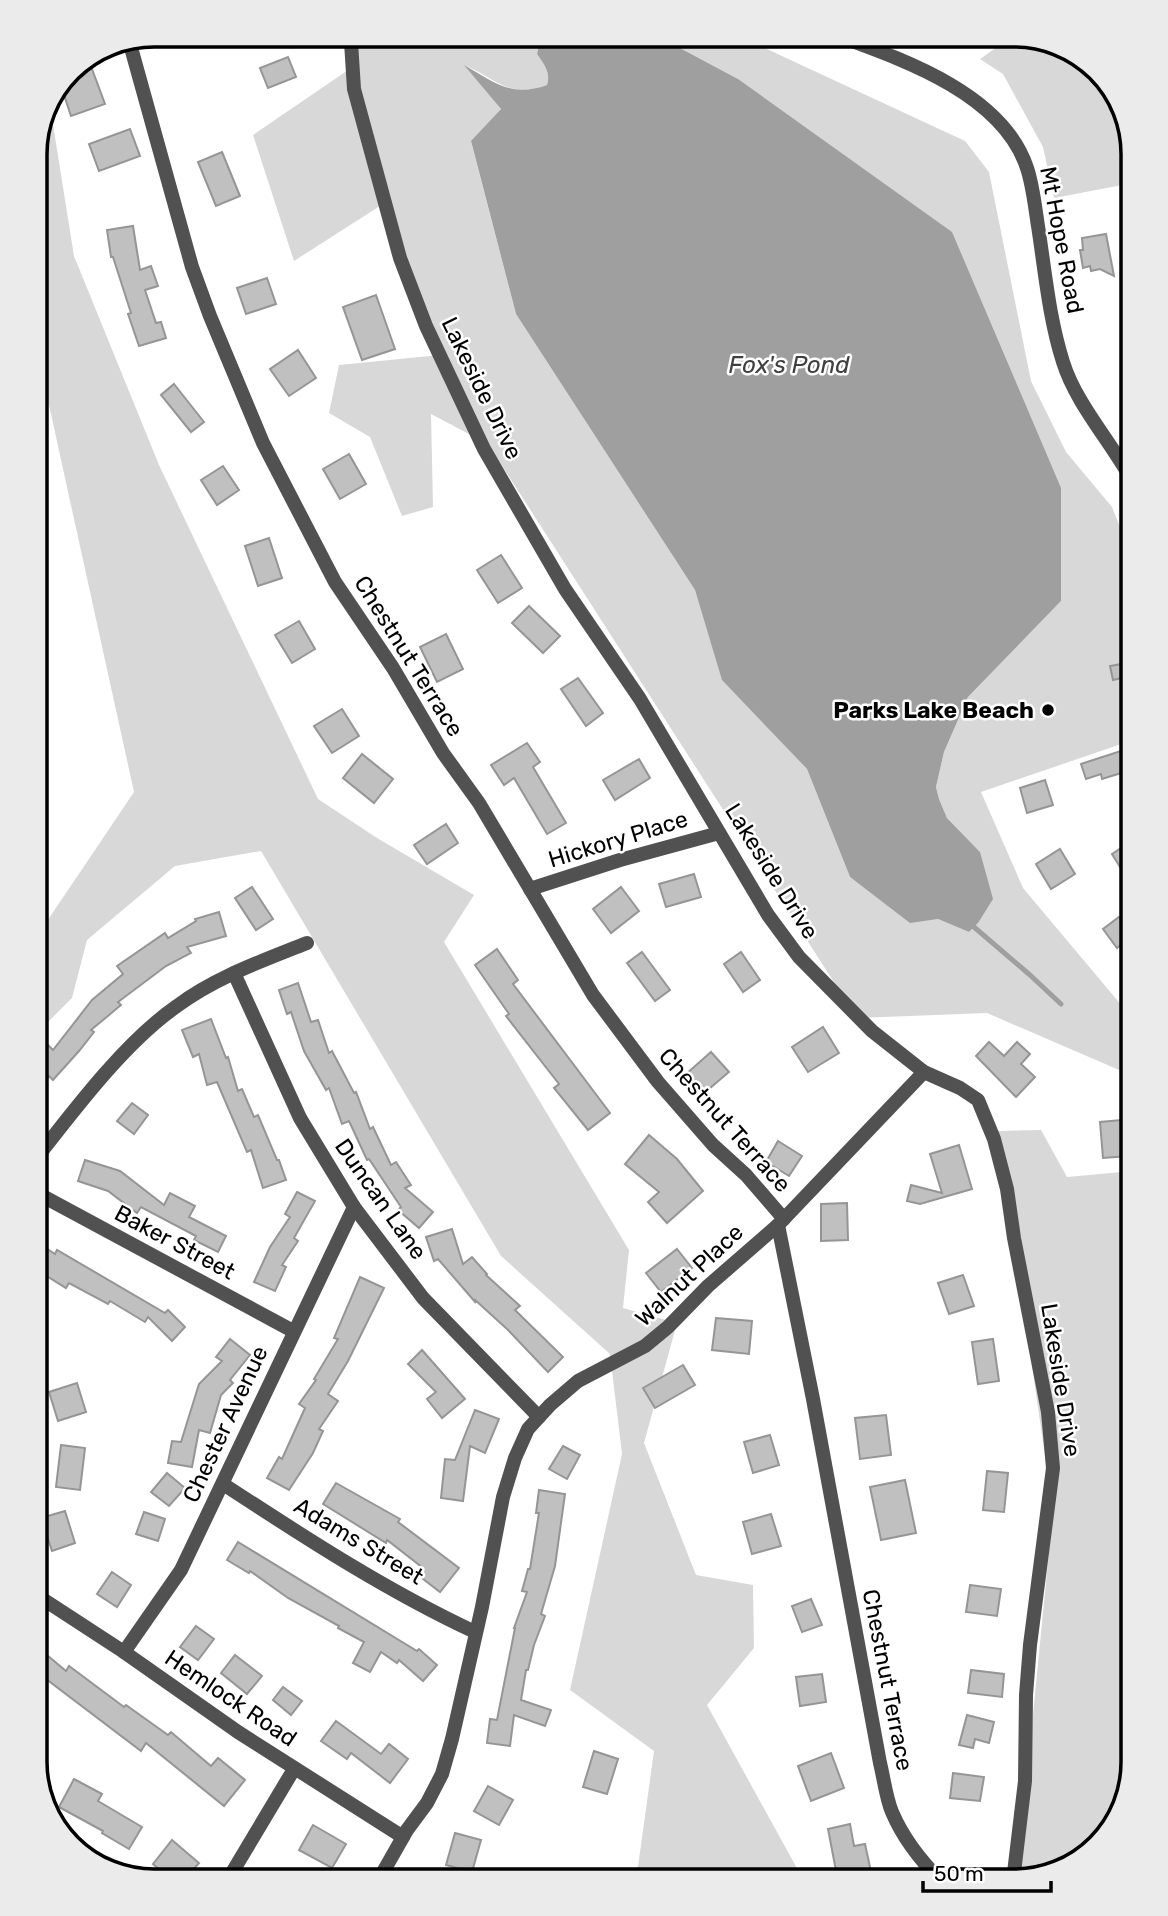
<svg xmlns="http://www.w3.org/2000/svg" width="1168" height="1916" font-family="Rubik,sans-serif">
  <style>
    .green { fill: #d8d8d8 }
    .water { fill: #9f9f9f }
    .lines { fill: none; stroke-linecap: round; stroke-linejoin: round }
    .stream { stroke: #9f9f9f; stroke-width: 5 }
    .building { fill: #c0c0c0; stroke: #959595; stroke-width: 2 }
    .minor { stroke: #515151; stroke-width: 14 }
    .tertiary { stroke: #515151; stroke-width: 14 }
    .poi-dot { fill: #000; stroke: #fff; stroke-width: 2.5 }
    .labels { text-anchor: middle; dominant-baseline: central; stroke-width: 5; stroke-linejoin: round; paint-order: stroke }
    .street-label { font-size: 23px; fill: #000; stroke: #fff }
    .poi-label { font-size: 23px; font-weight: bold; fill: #000; stroke: #fff; text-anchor: end }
    .water-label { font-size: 24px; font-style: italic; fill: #404040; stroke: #fff }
    .rim { fill: none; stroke: #000; stroke-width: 3.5 }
  </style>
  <rect width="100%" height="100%" fill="#fff"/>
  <!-- green -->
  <g class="green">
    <polygon points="1014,35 1022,35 1080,55 1120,101 1133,155 1133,183 1054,198 1043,147 1003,74 980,59"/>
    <path d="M 743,38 L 965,141 L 989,172 L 1031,381 L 1066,452 L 1112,507 L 1133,560 L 1133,740 L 981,792 L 1023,888 L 1133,1019 L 1133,1076 L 987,1013 L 857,1018 L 488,444 L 431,414 L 433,507 L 402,516 L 370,437 L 329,413 L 339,365 L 440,355 L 383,204 L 294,261 L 253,135 L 354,66 L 353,42 L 540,40 L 537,54 C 544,64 551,73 547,85 C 508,99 497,79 466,66 L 501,109 L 471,142 L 516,314 L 695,590 L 723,680 L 807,769 L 850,877 L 910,922 L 938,919 L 969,932 L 978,923 L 980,852 L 947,818 L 939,799 L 936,787 L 944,752 L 968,697 L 1061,601 L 738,79 L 663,39 Z"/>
    <polygon points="51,112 74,256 159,465 318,799 377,838 474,895 444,942 629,1250 623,1308 677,1323 644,1443 696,1575 753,1585 754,1648 707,1705 804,1881 636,1881 654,1751 570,1690 622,1454 610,1354 501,1256 261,851 175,866 87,940 72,998 35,1035 35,939 134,792 38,355 35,353 35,147"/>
    <polygon points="1041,1130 1067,1177 1133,1171 1133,1762 1113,1828 1067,1868 1061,1870 1018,1867 1053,1511 998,1131"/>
  </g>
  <!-- water -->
  <path class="water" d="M 663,39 L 738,79 L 952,232 L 1061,488 L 1061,601 L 968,697 L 944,752 L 936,787 L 939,799 L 947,818 L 980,852 L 993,899 L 978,923 L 969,932 L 938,919 L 910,923 L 850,877 L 807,769 L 722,680 L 695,590 L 516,314 L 471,141 L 501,109 L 464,65 C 494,82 511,98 547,85 C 551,73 544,64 537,54 L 540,40 Z"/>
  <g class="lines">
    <!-- stream -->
    <polyline class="stream" points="974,927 1030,975 1061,1004"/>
  </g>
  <!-- building -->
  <g class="building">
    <polygon points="288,57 296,77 268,88 260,68"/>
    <polygon points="89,61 105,104 71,116 62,89 70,70"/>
    <polygon points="130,129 140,156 99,171 89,144"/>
    <polygon points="222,152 240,196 216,206 198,162"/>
    <polygon points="133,226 140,270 151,266 158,286 145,290 156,323 161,322 166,338 139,346 128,314 131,313 113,257 111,257 107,230"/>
    <polygon points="1106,234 1114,276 1100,269 1091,271 1090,266 1083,268 1080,250 1083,250 1082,238"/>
    <polygon points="267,278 276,304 246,314 237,288"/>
    <polygon points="376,295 395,349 362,360 343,307"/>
    <polygon points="298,350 316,378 289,396 270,369"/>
    <polygon points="174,384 204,422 191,432 161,395"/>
    <polygon points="349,454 366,484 340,499 323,469"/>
    <polygon points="223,466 239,490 217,505 201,480"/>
    <polygon points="269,538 282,578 258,586 245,546"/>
    <polygon points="501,555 522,588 498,603 477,570"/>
    <polygon points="529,606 560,636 543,653 512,623"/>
    <polygon points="299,621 315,649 292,663 275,635"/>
    <polygon points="446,634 463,669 437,682 420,647"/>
    <polygon points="1127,663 1130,676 1113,680 1110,666"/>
    <polygon points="578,678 603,713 586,726 561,689"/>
    <polygon points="342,709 359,736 332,753 314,726"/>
    <polygon points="527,743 540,762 533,767 566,823 547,834 514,778 504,785 491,765"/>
    <polygon points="1124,750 1131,770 1102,779 1101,774 1086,779 1081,764"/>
    <polygon points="362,754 393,779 374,803 343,778"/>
    <polygon points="639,759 650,778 615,800 603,780"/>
    <polygon points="1045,780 1053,805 1027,813 1020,788"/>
    <polygon points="446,824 458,843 427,864 414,845"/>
    <polygon points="1133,840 1133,888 1112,854"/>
    <polygon points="1060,849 1075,874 1051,889 1036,864"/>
    <polygon points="694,874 701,897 666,907 659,884"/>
    <polygon points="252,887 273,919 256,930 235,898"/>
    <polygon points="621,887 639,911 611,933 593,909"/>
    <polygon points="219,912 226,936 187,947 191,953 166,966 118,1002 121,1005 91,1030 94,1032 79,1051 53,1080 49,1076 35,1099 35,1061 48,1045 53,1050 92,1000 123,974 117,966 165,933 168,938 196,921 195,919"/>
    <polygon points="1119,917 1124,924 1133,917 1133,935 1117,948 1103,929"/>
    <polygon points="497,949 518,980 513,984 610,1113 588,1130 554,1088 559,1084 506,1016 509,1014 475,965"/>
    <polygon points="642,952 670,990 655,1001 627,963"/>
    <polygon points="741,952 760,980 743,992 724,964"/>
    <polygon points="298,983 311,1022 318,1020 329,1053 332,1051 354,1093 356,1092 370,1129 373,1127 391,1165 396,1162 411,1185 405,1188 433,1212 419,1228 398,1210 401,1207 369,1159 367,1160 349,1121 342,1124 329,1088 326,1090 304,1051 291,1012 287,1014 279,990"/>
    <polygon points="211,1019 226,1058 228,1057 238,1091 242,1089 254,1117 258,1115 277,1160 279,1160 286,1180 263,1188 251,1150 247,1152 217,1082 207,1085 199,1054 193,1057 182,1030"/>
    <polygon points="823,1027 839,1053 808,1072 792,1047"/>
    <polygon points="989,1042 1004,1056 1017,1042 1030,1054 1021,1064 1035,1077 1016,1097 976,1056"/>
    <polygon points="711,1052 729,1072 703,1094 686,1074"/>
    <polygon points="132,1103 148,1115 134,1134 117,1121"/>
    <polygon points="1133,1119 1133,1132 1127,1133 1129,1156 1103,1158 1100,1122"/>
    <polygon points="649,1135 677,1159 703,1191 667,1223 648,1202 659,1192 625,1164"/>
    <polygon points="778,1141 802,1156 789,1176 766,1162"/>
    <polygon points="959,1145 972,1189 920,1204 907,1201 911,1185 942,1193 930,1154"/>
    <polygon points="85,1160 120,1171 164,1205 170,1193 195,1206 189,1217 226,1236 218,1252 194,1240 196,1236 141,1207 137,1213 108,1191 78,1181"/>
    <polygon points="297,1192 315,1201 294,1238 298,1241 282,1265 286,1267 275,1291 254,1282 270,1247 290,1217 285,1214"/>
    <polygon points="847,1203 848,1240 821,1241 821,1204"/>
    <polygon points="452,1229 463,1264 472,1257 487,1274 486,1275 520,1306 515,1310 563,1357 548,1372 507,1329 474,1299 476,1303 438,1259 434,1261 426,1237"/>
    <polygon points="35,1241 55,1254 57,1250 165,1313 168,1310 185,1327 172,1341 148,1317 145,1322 110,1301 108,1304 69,1283 66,1288 42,1273 45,1270 35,1264"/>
    <polygon points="677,1249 692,1268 661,1292 646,1273"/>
    <polygon points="963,1275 974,1306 949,1314 938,1283"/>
    <polygon points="360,1277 384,1288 348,1361 328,1394 338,1401 319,1429 323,1431 313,1453 289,1490 267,1478 279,1457 282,1459 305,1408 299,1404 316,1380 314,1379 338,1339 334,1338"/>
    <polygon points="716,1318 752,1321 749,1354 712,1350"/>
    <polygon points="230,1339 250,1355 230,1380 233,1383 221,1395 210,1433 199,1430 192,1467 168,1463 172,1441 181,1442 199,1384 222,1361 216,1357"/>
    <polygon points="993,1339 999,1381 978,1384 972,1342"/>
    <polygon points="422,1350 465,1399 442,1418 427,1399 436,1392 408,1364"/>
    <polygon points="683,1365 695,1385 655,1408 643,1388"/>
    <polygon points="77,1383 86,1412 58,1421 49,1392"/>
    <polygon points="475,1410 499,1419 485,1453 470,1446 463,1501 441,1498 445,1459 455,1460"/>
    <polygon points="886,1415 891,1455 860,1459 855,1418"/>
    <polygon points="770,1435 779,1465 753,1473 744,1442"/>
    <polygon points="61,1445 85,1448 80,1490 56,1487"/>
    <polygon points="563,1446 580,1455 567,1479 549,1469"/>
    <polygon points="987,1471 1008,1473 1004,1512 983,1510"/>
    <polygon points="167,1473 185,1488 169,1506 151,1492"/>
    <polygon points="905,1480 916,1533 881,1540 870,1487"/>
    <polygon points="336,1483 400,1519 398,1522 459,1568 440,1592 418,1575 423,1568 387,1540 386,1543 323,1504"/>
    <polygon points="539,1490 565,1494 555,1566 541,1614 545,1616 534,1645 528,1670 526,1670 521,1700 551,1710 545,1726 514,1715 510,1746 487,1743 490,1719 497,1720 515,1628 514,1628 527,1592 522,1591 528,1569 530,1569 539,1513 536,1513"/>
    <polygon points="65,1511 75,1543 52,1551 41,1518"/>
    <polygon points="144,1512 165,1519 158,1541 136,1534"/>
    <polygon points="771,1514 781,1546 752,1554 743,1522"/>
    <polygon points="238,1542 417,1651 419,1649 437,1665 423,1681 399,1660 397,1663 381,1652 370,1672 353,1663 364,1642 338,1628 339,1626 288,1598 250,1571 249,1573 227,1560"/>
    <polygon points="112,1572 131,1585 117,1607 97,1594"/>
    <polygon points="970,1585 1001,1589 997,1616 966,1612"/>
    <polygon points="811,1599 822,1625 802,1632 792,1606"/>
    <polygon points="196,1626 214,1639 198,1660 180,1647"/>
    <polygon points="35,1645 66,1671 69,1666 124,1707 126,1705 168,1735 171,1732 211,1766 218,1758 245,1780 224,1806 146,1743 141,1751 46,1679 44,1682 35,1675"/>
    <polygon points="235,1655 262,1676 247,1694 221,1673"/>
    <polygon points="971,1670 1004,1674 1002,1697 968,1693"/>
    <polygon points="822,1674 826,1702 800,1706 796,1677"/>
    <polygon points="283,1687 302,1701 291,1715 273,1700"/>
    <polygon points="967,1715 994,1722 989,1743 975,1739 973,1748 959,1745"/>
    <polygon points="336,1721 381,1754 389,1744 408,1759 390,1783 351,1753 347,1759 321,1741"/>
    <polygon points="594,1751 618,1759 607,1794 583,1787"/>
    <polygon points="831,1753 844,1788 811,1801 798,1766"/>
    <polygon points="953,1773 984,1777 980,1801 950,1798"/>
    <polygon points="74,1779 102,1794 98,1801 142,1827 129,1849 102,1833 103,1831 59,1807"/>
    <polygon points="488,1786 513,1800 499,1825 474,1811"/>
    <polygon points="850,1824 854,1846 865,1844 873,1881 838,1881 828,1829"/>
    <polygon points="313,1825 346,1844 332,1868 299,1850"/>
    <polygon points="455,1833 481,1840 472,1872 446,1865"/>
    <polygon points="172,1840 199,1863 183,1881 173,1881 153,1864"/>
  </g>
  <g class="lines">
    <!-- minor -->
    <g class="minor">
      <polyline points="351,42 354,89 400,258 426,326 484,449 565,589 640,699 768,915 799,957 872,1031 924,1072 960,1088 978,1100 994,1139 1007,1189 1014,1238 1048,1412 1053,1468 1030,1645 1026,1695 1025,1781 1013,1881"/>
      <polyline points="130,44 192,267 210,316 263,443 335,582 393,668 443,753 479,803 593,995 658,1082 713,1145 746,1175 784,1219"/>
      <polyline points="530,889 620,860 719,833"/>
      <polyline points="234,973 300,1118 354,1207 423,1298 539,1417"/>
      <path d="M 35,1160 C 74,1110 125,1042 177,1006 C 216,977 262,961 307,943"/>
      <polyline points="35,1192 293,1331"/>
      <path d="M 778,1225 L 813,1399 L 880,1763 C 884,1779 886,1798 892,1812 C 903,1838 921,1861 941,1881"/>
      <path d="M 223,1484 C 304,1537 387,1591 475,1632"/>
      <polyline points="35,1594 124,1652 238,1732 403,1837"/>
      <polyline points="124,1652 181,1570 354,1207"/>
      <polyline points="227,1881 294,1769"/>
      <polyline points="378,1881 407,1830 427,1803 442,1774 452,1739 482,1607 503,1497 515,1458 528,1429 550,1405 578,1381 645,1346 668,1327 708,1286 778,1225 924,1072"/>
    </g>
    <!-- tertiary -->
    <path class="tertiary" d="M 841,37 C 907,61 1003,95 1027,168 C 1033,186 1035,207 1038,226 C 1045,271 1049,318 1063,362 C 1076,404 1112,443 1133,482"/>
  </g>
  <!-- markers -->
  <circle class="poi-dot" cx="1048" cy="710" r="7"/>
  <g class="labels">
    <!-- street labels -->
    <g class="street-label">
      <text transform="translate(1062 240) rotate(79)">Mt Hope Road</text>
      <text transform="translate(482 388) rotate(64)">Lakeside Drive</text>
      <text transform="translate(409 656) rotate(58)">Chestnut Terrace</text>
      <text transform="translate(618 839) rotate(-17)">Hickory Place</text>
      <text transform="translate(772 871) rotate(58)">Lakeside Drive</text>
      <text transform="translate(725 1120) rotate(48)">Chestnut Terrace</text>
      <text transform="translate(381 1199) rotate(55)">Duncan Lane</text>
      <text transform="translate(175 1242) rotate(28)">Baker Street</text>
      <text transform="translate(689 1275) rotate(-43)">Walnut Place</text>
      <text transform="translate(1061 1380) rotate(81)">Lakeside Drive</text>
      <text transform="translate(225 1424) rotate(-65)">Chester Avenue</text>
      <text transform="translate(359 1541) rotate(31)">Adams Street</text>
      <text transform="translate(888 1680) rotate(79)">Chestnut Terrace</text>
      <text transform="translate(231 1698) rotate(34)">Hemlock Road</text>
    </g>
    <!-- poi labels -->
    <g class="poi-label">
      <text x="1034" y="710">Parks Lake Beach</text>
    </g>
    <!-- water labels -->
    <g class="water-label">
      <text x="789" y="365">Fox's Pond</text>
    </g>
  </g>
  <!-- crop -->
  <path d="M0 0H1168V1916H0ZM154 47H1014A107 107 0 0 1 1121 154V1762A107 107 0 0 1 1014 1869H154A107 107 0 0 1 47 1762V154A107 107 0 0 1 154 47Z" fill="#ebebeb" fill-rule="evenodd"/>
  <path class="rim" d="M154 47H1014A107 107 0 0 1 1121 154V1762A107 107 0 0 1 1014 1869H154A107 107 0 0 1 47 1762V154A107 107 0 0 1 154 47Z"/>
  <!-- scale -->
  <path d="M923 1881v10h128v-10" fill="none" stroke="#000000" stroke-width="3.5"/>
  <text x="934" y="1881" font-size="21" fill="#000000" stroke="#ffffff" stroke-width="5" paint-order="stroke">50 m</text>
</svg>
